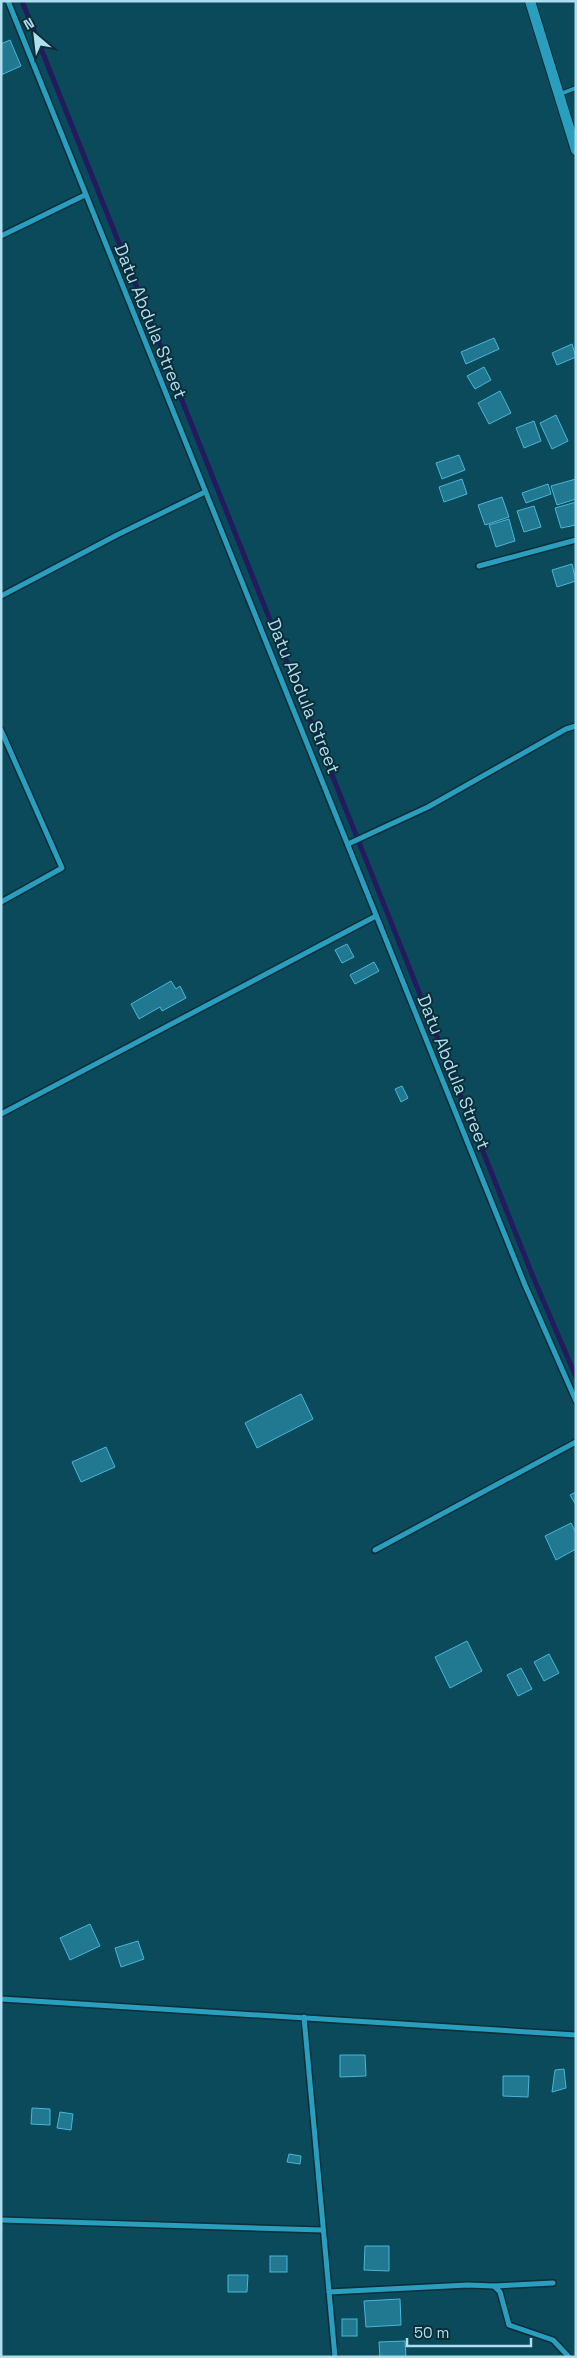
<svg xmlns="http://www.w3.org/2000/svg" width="577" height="2358" font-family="'Space Grotesk',sans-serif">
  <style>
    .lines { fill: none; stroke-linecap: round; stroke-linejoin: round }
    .stream { stroke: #231b5e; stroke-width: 5 }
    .building { fill: #217891; stroke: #49b6d8 }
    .lane-casing { stroke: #0b2e38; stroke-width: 6 }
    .street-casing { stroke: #0b2e38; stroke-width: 8 }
    .secondary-casing { stroke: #0b2e38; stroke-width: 12 }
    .lane { stroke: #299ebe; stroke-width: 4 }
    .street { stroke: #299ebe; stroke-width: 5 }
    .secondary { stroke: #299ebe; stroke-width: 10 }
    .labels { text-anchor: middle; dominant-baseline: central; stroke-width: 4; stroke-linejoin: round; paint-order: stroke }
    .street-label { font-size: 18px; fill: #afdeef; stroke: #0b2e38 }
  </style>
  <rect width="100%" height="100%" fill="#0b4a5b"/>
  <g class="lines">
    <!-- stream -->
    <polyline class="stream" points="22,1 534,1279 576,1377"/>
  </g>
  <!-- building -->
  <g class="building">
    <polygon points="10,40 21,66 1,75 1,44"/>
    <polygon points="494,338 499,349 466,364 461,352"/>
    <polygon points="572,344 576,357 557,365 552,353"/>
    <polygon points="484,367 491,380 475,389 467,376"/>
    <polygon points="500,391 511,413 489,424 478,403"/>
    <polygon points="556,415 568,441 552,449 540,423"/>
    <polygon points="534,421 541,441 524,448 516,428"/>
    <polygon points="459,455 465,470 442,479 436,463"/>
    <polygon points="462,479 467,494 444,502 439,487"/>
    <polygon points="576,479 576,499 557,505 551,486"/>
    <polygon points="548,484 551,494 526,503 522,493"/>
    <polygon points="502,497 509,517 485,525 478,505"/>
    <polygon points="576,502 576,525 561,528 555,508"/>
    <polygon points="534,506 541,527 524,532 517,511"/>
    <polygon points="509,519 515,541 496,547 489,525"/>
    <polygon points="572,564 576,581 557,587 552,570"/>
    <polygon points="347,944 354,957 342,963 335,950"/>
    <polygon points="374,962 379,971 355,984 350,975"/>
    <polygon points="171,981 176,989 180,986 186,998 162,1011 160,1007 139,1019 131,1004"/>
    <polygon points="402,1086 408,1098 401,1102 395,1089"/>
    <polygon points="301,1394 313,1419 257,1448 245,1423"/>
    <polygon points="106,1447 115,1467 81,1482 72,1462"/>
    <polygon points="576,1492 576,1505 570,1495"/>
    <polygon points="571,1523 576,1533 576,1549 556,1560 545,1536"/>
    <polygon points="467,1641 482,1671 450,1688 435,1657"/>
    <polygon points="549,1654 559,1673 544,1681 534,1662"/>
    <polygon points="521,1668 532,1689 518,1696 507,1675"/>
    <polygon points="90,1924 100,1946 70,1960 60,1938"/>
    <polygon points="138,1941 144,1959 121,1967 115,1948"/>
    <polygon points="340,2055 365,2055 366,2076 340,2077"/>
    <polygon points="564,2069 566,2088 552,2092 555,2070"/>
    <polygon points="503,2076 529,2076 528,2097 503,2096"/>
    <polygon points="32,2108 50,2109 50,2125 31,2124"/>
    <polygon points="60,2112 73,2114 71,2130 57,2128"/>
    <polygon points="289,2154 301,2156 300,2164 287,2162"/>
    <polygon points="365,2246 389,2246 389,2271 364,2270"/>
    <rect x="270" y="2256" width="17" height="16"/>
    <polygon points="228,2275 248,2275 247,2292 228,2292"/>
    <polygon points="400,2299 401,2325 366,2327 364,2301"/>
    <rect x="342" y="2319" width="15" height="17"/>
    <polygon points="405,2341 406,2357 380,2357 379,2342"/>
  </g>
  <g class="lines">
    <defs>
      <polyline id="lane" points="560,94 576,88"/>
      <g id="street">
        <polyline points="8,1 525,1285 576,1401"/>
        <polyline points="1,236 85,195"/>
        <polyline points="479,566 576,540"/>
        <polyline points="1,596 117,535 205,492"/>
        <polyline points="1,730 62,868 1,902"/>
        <polyline points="348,844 428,807 566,729 576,726"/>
        <polyline points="1,1114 376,916"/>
        <polyline points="375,1550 576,1442"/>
        <polyline points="1,1999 576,2035"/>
        <polyline points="304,2017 335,2357"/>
        <polyline points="1,2220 322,2230"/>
        <polyline points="494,2286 553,2283"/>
        <polyline points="329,2292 468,2285 494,2286 500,2292 509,2325 553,2340 569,2357"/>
      </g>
      <polyline id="secondary" points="530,1 576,150"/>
    </defs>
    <!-- lane casing -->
    <use href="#lane" class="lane-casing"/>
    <!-- street casing -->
    <use href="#street" class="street-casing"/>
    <!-- secondary casing -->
    <use href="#secondary" class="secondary-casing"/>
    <!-- lane -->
    <use href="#lane" class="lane"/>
    <!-- street -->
    <use href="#street" class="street"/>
    <!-- secondary -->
    <use href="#secondary" class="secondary"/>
  </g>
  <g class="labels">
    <!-- street labels -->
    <g class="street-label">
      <text transform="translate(151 321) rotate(68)">Datu Abdula Street</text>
      <text transform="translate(304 696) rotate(68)">Datu Abdula Street</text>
      <text transform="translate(454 1072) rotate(68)">Datu Abdula Street</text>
    </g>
  </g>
  <!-- border -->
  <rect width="577" height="2358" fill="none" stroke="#afdeef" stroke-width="5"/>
  <!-- north arrow -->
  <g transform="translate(35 35) rotate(332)" stroke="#0b2e38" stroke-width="4" paint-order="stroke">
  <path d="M0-4L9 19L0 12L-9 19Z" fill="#afdeef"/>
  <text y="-8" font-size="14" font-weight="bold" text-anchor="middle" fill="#afdeef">N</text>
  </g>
  <!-- scale -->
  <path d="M407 2338v8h124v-8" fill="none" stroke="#afdeef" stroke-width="2.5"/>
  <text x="414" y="2338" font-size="15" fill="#afdeef" stroke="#0b2e38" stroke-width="4" paint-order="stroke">50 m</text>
</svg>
